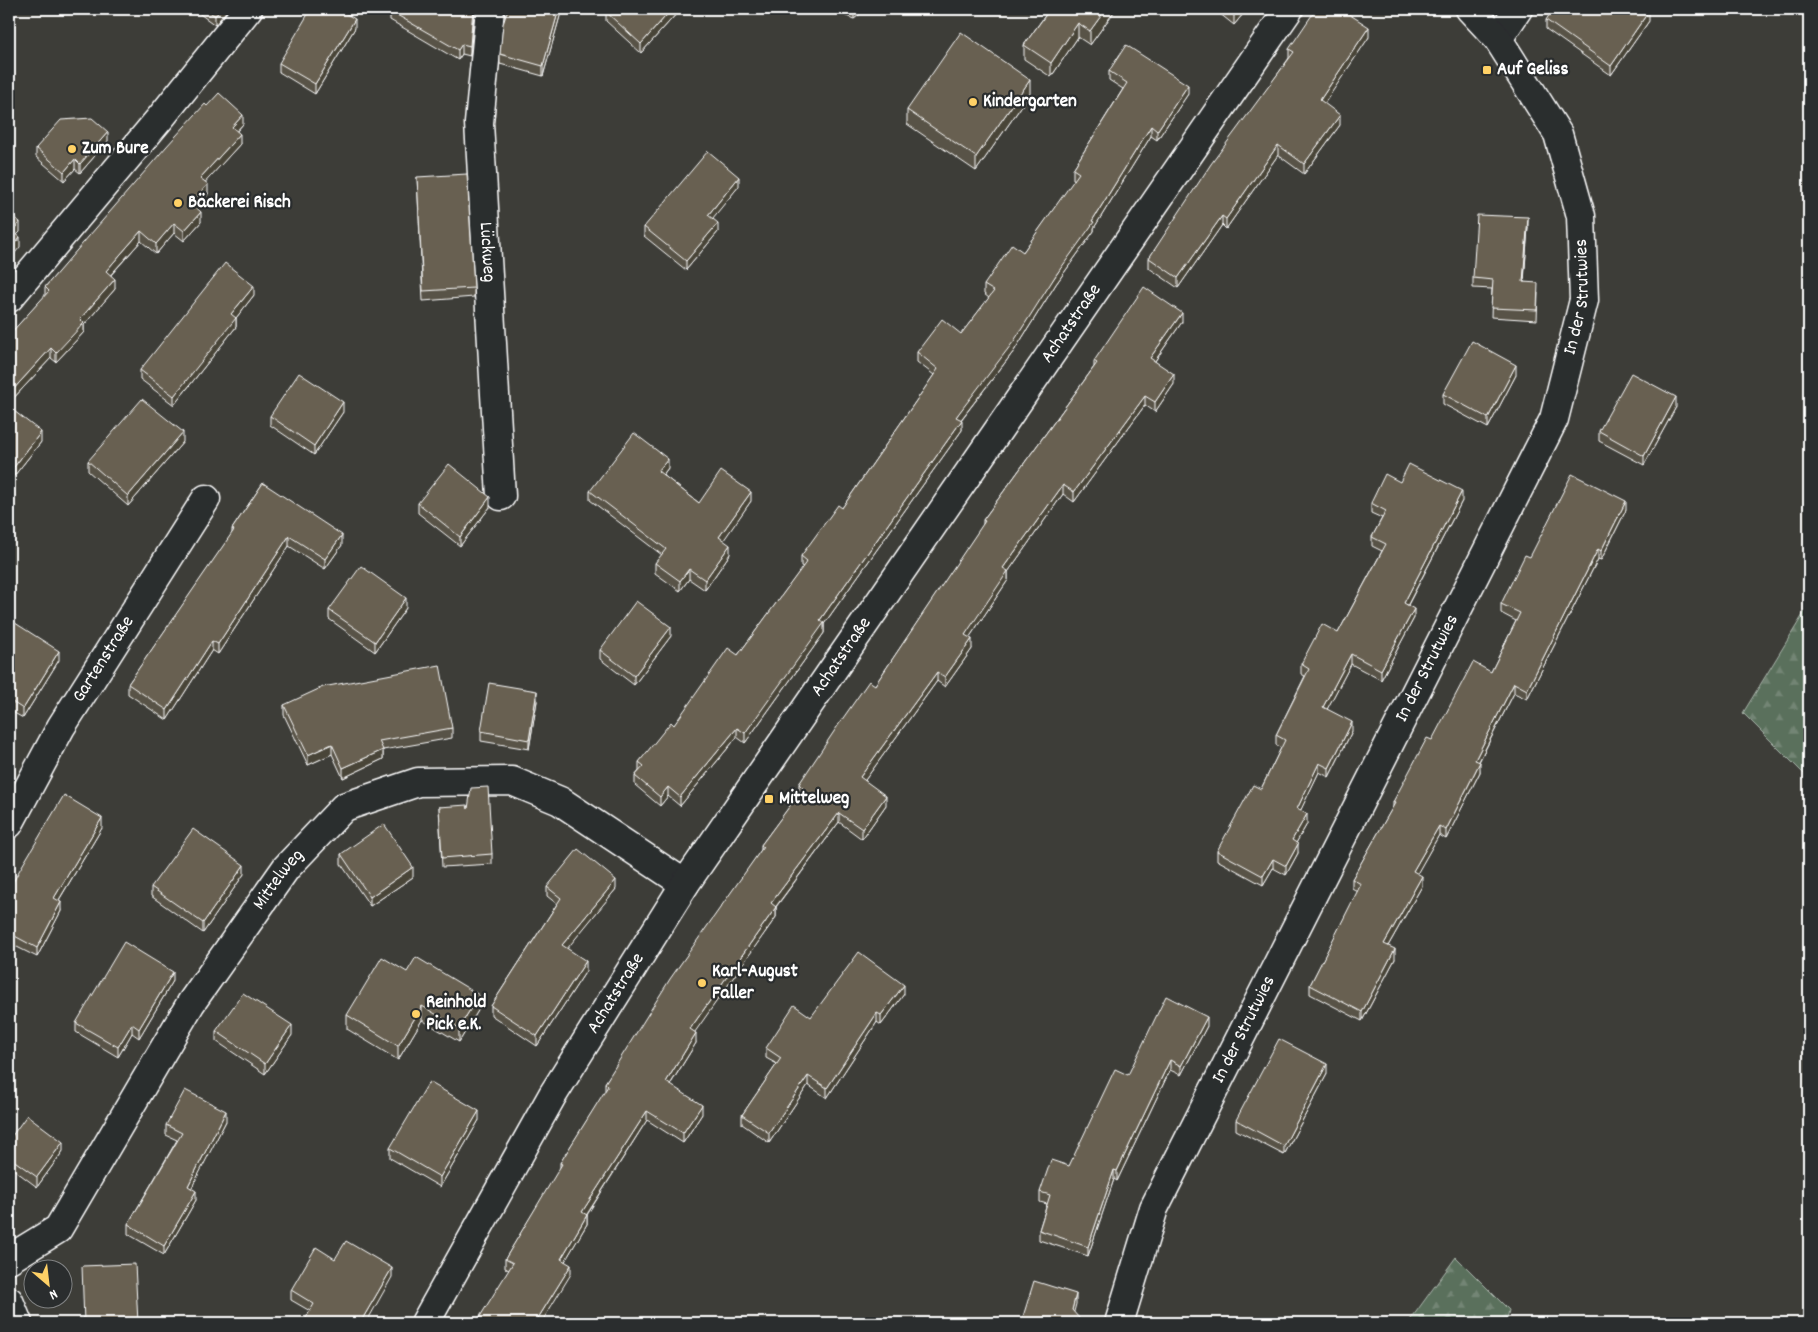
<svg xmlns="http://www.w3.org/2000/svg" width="1818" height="1332" font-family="Dekko,sans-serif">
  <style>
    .forest { fill: url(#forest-firs); stroke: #acb8ae }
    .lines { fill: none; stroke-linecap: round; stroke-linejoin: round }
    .minor-casing { stroke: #fff; stroke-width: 31 }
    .minor { stroke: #2a2d2e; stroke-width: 28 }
    .wall { fill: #595346; stroke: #fff }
    .shaded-wall { fill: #494439; stroke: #fff }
    .building { fill: #686151; stroke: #fff }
    .poi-dot { fill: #ffd166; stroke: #2a2d2e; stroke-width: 2 }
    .labels { text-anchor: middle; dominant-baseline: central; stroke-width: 4.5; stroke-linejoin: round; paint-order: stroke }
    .poi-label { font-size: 19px; font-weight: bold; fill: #fff; stroke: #2a2d2e; text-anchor: start }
    .street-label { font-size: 19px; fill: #fff; stroke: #2a2d2e }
  </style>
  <defs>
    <pattern id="forest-firs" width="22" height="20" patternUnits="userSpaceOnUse" patternTransform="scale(1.25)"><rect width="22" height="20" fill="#5a705c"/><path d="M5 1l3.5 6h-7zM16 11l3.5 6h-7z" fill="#738574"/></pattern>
  </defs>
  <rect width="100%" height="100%" fill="#3d3d38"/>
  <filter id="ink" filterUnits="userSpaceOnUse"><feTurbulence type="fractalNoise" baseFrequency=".02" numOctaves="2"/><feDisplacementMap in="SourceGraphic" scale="10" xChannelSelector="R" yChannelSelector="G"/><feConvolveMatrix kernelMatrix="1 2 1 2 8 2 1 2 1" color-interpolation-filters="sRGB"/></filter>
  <g filter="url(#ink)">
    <!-- forest -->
    <g class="forest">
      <polygon points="1809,605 1809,779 1743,713"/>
      <polygon points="1456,1257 1509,1310 1506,1323 1408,1323"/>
    </g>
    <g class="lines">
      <defs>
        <g id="minor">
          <path id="s1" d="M 490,9 L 479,123 L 501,496"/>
          <polyline points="1498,39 1518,9"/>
          <polyline points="9,298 162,116 248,9"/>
          <path id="s2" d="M 9,824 L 61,727 L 206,499"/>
          <path id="s3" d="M 9,1259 L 58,1229 L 191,1003 L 286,868 L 344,807 L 418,782 L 512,781 L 560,801 L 685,884"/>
          <polyline points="9,1301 18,1323"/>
          <path id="s4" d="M 425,1323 L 552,1096 L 685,884 L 1289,9"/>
          <path id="s5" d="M 1119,1323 L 1154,1208 L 1554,419 L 1584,300 L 1581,216 L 1558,134 L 1498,39 L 1470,9"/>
        </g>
      </defs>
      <!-- minor casing -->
      <use href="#minor" class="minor-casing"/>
      <!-- minor -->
      <use href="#minor" class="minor"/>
    </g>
    <!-- wall -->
    <g class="wall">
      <polygon points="193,9 228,9 215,25"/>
      <polygon points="562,9 543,76 500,64 500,54"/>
      <polygon points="678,9 678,12 641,53 606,21 606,12"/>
      <polygon points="828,9 866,9 854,19"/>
      <polygon points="1049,9 1116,9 1090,45 1078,37 1051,77 1024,59 1024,45 1049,10"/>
      <polygon points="1214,9 1247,9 1234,25"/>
      <polygon points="390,11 474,16 470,56 462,54 458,60 390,20"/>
      <polygon points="1546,20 1649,21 1611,75 1546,29"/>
      <polygon points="355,28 315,94 279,72 279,63"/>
      <polygon points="1369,37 1324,103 1340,125 1304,174 1278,155 1226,229 1222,225 1178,288 1149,268 1149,258 1289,58 1289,49"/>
      <polygon points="1109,71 1188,94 1157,140 1151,136 1094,228 1094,231 1056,284 1014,351 961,420 962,430 824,624 824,633 745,743 737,737 680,806 668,796 660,806 635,785 635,776 639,771 639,762 674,725 738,655 803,567 801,566 801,556 842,508 934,375 917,362 917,352 961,334 989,298 984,294 984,285 1023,252 1075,180 1073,179 1073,169 1123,89 1109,80"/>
      <polygon points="1030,94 976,171 907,124 907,110"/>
      <polygon points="207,106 243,124 237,131 240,144 205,182 208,194 196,208 201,222 184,241 174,233 156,254 141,241 111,275 115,289 84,325 84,332 56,362 51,358 9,403 9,335 45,296 45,287"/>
      <polygon points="108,141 80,173 75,169 64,181 36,157 36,148"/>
      <polygon points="417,177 474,288 474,297 423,301"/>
      <polygon points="739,186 712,218 718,232 686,270 644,236 644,227"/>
      <polygon points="1528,227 1524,282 1538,293 1537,320 1491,317 1492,289 1473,288 1473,278"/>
      <polygon points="254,295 236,318 236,327 174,405 140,379 140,370"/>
      <polygon points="1182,322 1155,361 1174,384 1155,412 1145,405 1074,502 1063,494 1008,572 1008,580 969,638 972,649 945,687 937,681 865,780 886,805 862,839 839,822 776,907 776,917 694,1032 696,1043 670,1085 702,1114 683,1143 647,1120 587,1215 587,1224 565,1261 571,1274 509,1270 505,1268 505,1259 560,1169 560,1163 605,1092 605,1083 761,850 761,845 799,794 799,784 875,685 983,525 983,520 1094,367 1094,361"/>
      <polygon points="1516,375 1488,428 1443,404 1443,394"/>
      <polygon points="9,407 41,442 14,476 9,472"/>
      <polygon points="1676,407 1644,465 1599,441 1599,431"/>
      <polygon points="343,412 314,455 270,425 270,416"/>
      <polygon points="183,442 128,506 88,471 88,461"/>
      <polygon points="668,468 663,475 699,503 751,501 723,540 730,554 705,590 689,579 680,591 655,573 655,563 662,555 590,500 590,491"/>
      <polygon points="1400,482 1462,501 1408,605 1414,618 1381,680 1351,664 1327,709 1352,731 1329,777 1319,772 1300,811 1307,824 1296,843 1298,853 1286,875 1273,868 1263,885 1217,860 1217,851 1261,789 1281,748 1276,745 1276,735 1305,676 1301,674 1301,664 1338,633 1382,551 1372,546 1372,537 1382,518 1371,513 1371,503"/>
      <polygon points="263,483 342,545 325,569 289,546 218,654 212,650 167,720 128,694 128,684 232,534 232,529"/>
      <polygon points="418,503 490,507 460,546 418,513"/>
      <polygon points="1626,510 1601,560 1598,559 1527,699 1514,693 1479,762 1480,772 1446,839 1439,835 1417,873 1422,886 1388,946 1395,959 1362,1021 1310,994 1310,985 1358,892 1352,888 1352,879 1393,807 1393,802 1432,740 1491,672 1516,621 1501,613 1501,604 1530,557"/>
      <polygon points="406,608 375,652 329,619 329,610"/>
      <polygon points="9,627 59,660 23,718 9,710"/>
      <polygon points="671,636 634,685 600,659 600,650"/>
      <polygon points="537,701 529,749 481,741 481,731"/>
      <polygon points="284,705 452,728 452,738 383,750 383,759 343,778 332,754 308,765 284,715"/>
      <polygon points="439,807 468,809 492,854 492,864 442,867"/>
      <polygon points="102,828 59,900 61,911 37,957 9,943 9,890"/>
      <polygon points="341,854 413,877 370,906 341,864"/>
      <polygon points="244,874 203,933 151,896 151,887"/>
      <polygon points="547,887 616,889 567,948 586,971 537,1046 491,1015 491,1006 557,904 547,896"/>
      <polygon points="407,972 479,1009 459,1042 422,1020 398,1060 347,1029 347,1015"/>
      <polygon points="173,981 139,1038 132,1033 118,1057 76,1032 76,1023"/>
      <polygon points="904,994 881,1025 877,1022 827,1098 808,1085 769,1143 742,1124 742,1115 777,1064 766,1058 766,1048 811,1017"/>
      <polygon points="1207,1026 1181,1075 1170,1070 1117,1181 1114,1179 1088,1256 1039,1240 1039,1230 1047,1204 1040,1202 1040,1192 1069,1166 1128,1075"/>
      <polygon points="216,1031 292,1035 265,1074 216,1041"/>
      <polygon points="1327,1074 1284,1155 1236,1130 1236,1120"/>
      <polygon points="479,1120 440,1187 390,1158 390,1148"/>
      <polygon points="226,1121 191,1188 196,1200 164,1255 128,1234 128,1224 177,1140 166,1135 166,1125"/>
      <polygon points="9,1140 63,1151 37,1187 9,1166"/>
      <polygon points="335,1259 392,1277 310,1311 291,1300 291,1290"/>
    </g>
    <!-- shaded-wall -->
    <g class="shaded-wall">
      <polygon points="221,9 228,9 215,25 215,16"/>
      <polygon points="474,9 474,16 470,56 470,46"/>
      <polygon points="559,9 562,9 543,76 543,66"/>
      <polygon points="672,9 678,9 678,12 641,53 641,44"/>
      <polygon points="854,9 866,9 854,19"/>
      <polygon points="1106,9 1116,9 1090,45 1090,31"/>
      <polygon points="1240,9 1247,9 1234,25 1234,15"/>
      <polygon points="1649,11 1649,21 1611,75 1611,66"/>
      <polygon points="355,19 355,28 315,94 315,84"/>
      <polygon points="1078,23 1078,37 1051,77 1051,63"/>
      <polygon points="1369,27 1369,37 1320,110 1320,100"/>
      <polygon points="462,44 462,54 458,60 458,50"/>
      <polygon points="1030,80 1030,94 976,171 976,157"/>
      <polygon points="1188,85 1188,94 1157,140 1157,131"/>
      <polygon points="243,115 243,124 232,136 232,127"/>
      <polygon points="1340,115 1340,125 1304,174 1304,164"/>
      <polygon points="1151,126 1151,136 1094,228 1094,231 1056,284 1014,351 956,426 956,417 1056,275 1092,221"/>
      <polygon points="108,132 108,141 80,173 80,164"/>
      <polygon points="240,134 240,144 200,188 200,178"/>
      <polygon points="1278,145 1278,155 1226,229 1226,219"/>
      <polygon points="75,159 75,169 64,181 64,172"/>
      <polygon points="739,177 739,186 708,224 708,215"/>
      <polygon points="208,184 208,194 191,213 191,203"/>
      <polygon points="201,212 201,222 184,241 184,231"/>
      <polygon points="1222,216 1222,225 1178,288 1178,278"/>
      <polygon points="1528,217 1528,227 1523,291 1523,282"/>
      <polygon points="20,222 20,232 12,240 12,231"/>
      <polygon points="174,223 174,233 156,254 156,244"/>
      <polygon points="718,223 718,232 686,270 686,261"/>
      <polygon points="141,231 141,241 106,280 106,271"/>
      <polygon points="20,237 20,247 9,260 9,250"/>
      <polygon points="115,279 115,289 84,325 84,332 56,362 56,353 80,319"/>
      <polygon points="254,286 254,295 236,318 236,327 174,405 174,396 231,314"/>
      <polygon points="1182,313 1182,322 1150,368 1150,358"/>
      <polygon points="51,348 51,358 9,403 9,394"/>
      <polygon points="1516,365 1516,375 1488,428 1488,418"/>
      <polygon points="1174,374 1174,384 1155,412 1155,402"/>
      <polygon points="1145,396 1145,405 1074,502 1074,492"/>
      <polygon points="1676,397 1676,407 1644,465 1644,456"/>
      <polygon points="343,402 343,412 314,455 314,446"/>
      <polygon points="962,420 962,430 824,624 824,633 745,743 745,733 820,620"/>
      <polygon points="41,432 41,442 14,476 14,467"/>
      <polygon points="183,432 183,442 128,506 128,496"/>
      <polygon points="668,459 668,468 658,481 658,471"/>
      <polygon points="1063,485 1063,494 1008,572 1008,580 965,644 965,635 1003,568"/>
      <polygon points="1462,491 1462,501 1404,612 1404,603"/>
      <polygon points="751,492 751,501 719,547 719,537"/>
      <polygon points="490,497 490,507 460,546 460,537"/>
      <polygon points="1626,501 1626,510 1601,560 1601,551"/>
      <polygon points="342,535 342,545 325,569 325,559"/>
      <polygon points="289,536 289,546 218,654 218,644"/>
      <polygon points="730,545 730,554 705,590 705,580"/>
      <polygon points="1598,549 1598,559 1527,699 1527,690"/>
      <polygon points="689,569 689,579 680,591 680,581"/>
      <polygon points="406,598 406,608 375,652 375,642"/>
      <polygon points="1414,609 1414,618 1381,680 1381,670"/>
      <polygon points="671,627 671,636 634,685 634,676"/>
      <polygon points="972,639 972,649 945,687 945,677"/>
      <polygon points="212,641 212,650 167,720 167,710"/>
      <polygon points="59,651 59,660 23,718 23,709"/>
      <polygon points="1351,654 1351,664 1323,717 1323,707"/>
      <polygon points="937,672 937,681 860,787 860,777"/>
      <polygon points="1514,683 1514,693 1475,769 1475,760"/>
      <polygon points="537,691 537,701 529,749 529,740"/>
      <polygon points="1352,722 1352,731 1329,777 1329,768"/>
      <polygon points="737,728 737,737 680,806 680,797"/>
      <polygon points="332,744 332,754 308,765 308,755"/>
      <polygon points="383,750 383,759 343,778 343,768"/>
      <polygon points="1480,762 1480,772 1446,839 1446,830"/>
      <polygon points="1319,763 1319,772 1297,818 1297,809"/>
      <polygon points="668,787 668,796 660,806 660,797"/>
      <polygon points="886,796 886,805 862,839 862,829"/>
      <polygon points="839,813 839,822 771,913 771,903"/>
      <polygon points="1307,814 1307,824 1292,850 1292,840"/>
      <polygon points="102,818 102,828 54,908 54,898"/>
      <polygon points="1439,826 1439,835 1413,881 1413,871"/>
      <polygon points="1298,844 1298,853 1286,875 1286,866"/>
      <polygon points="1273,859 1273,868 1263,885 1263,876"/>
      <polygon points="244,865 244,874 203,933 203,923"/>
      <polygon points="413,867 413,877 370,906 370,897"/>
      <polygon points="1422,876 1422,886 1384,953 1384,944"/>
      <polygon points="616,880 616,889 562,955 562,945"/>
      <polygon points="61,902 61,911 37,957 37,948"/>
      <polygon points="776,907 776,917 690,1039 690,1029"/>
      <polygon points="1395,949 1395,959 1362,1021 1362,1012"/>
      <polygon points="586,961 586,971 537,1046 537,1036"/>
      <polygon points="173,972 173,981 139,1038 139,1029"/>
      <polygon points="904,985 904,994 881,1025 881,1015"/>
      <polygon points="479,995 479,1009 459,1042 459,1028"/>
      <polygon points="422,1006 422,1020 398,1060 398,1046"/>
      <polygon points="877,1013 877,1022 827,1098 827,1088"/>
      <polygon points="1207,1017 1207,1026 1181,1075 1181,1066"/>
      <polygon points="132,1024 132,1033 118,1057 118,1047"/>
      <polygon points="292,1025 292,1035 265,1074 265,1064"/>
      <polygon points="696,1033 696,1043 666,1091 666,1082"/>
      <polygon points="1170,1060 1170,1070 1117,1181 1117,1171"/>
      <polygon points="1327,1064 1327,1074 1284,1155 1284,1146"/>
      <polygon points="808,1076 808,1085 769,1143 769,1133"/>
      <polygon points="702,1105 702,1114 683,1143 683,1133"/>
      <polygon points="226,1111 226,1121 188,1195 188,1186"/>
      <polygon points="479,1111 479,1120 440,1187 440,1177"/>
      <polygon points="647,1111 647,1120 582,1222 582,1212"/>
      <polygon points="63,1142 63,1151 37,1187 37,1177"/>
      <polygon points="1114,1170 1114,1179 1088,1256 1088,1247"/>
      <polygon points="196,1191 196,1200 164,1255 164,1246"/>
      <polygon points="587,1215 587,1224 561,1268 561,1259"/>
      <polygon points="571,1265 571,1274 541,1323 535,1323"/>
      <polygon points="392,1268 392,1277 366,1323 360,1323"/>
      <polygon points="1076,1294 1076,1304 1072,1319 1072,1310"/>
    </g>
    <!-- building -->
    <g class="building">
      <polygon points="206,9 221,9 215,16"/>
      <polygon points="311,9 338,9 355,19 315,84 279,63"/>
      <polygon points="391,9 473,9 470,46 462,44 458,50 390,11"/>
      <polygon points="508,9 559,9 543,66 500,54 503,24"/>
      <polygon points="608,9 672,9 641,44 606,12"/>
      <polygon points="1050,9 1106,9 1090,31 1078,23 1051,63 1024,45"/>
      <polygon points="1226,9 1240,9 1234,15"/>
      <polygon points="1316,9 1341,9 1369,27 1320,100 1340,115 1304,164 1278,145 1226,219 1222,216 1178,278 1149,258 1211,164 1294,52 1289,49"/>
      <polygon points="1553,9 1645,9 1649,11 1611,66 1546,20"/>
      <polygon points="961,32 1030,80 976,157 907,110"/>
      <polygon points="1126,45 1188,85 1157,131 1151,126 1092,221 1094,222 1056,275 1014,341 956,417 962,420 820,620 824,623 745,733 737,728 680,797 668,787 660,797 635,776 644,766 639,762 671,722 674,725 728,648 738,655 807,561 801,556 838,505 842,508 938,369 917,352 942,319 961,334 994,291 984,285 1012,244 1023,252 1079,173 1073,169 1127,83 1109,71"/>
      <polygon points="219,93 243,115 232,127 240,134 200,178 208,184 191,203 201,212 184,231 174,223 156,244 141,231 106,271 115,279 80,319 84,323 56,353 51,348 9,394 9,335 49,291 45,287 166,147 205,104 207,106"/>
      <polygon points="92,118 108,132 80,164 75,159 64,172 36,148 61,120"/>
      <polygon points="708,151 739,177 708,215 718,223 686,261 644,227"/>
      <polygon points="467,174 474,288 423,291 417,177"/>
      <polygon points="9,213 20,222 12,231 20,237 9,250"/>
      <polygon points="1477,215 1528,217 1523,282 1538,283 1537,310 1491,308 1493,280 1473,278"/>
      <polygon points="225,263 254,286 231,314 236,318 174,396 140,370"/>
      <polygon points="1144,287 1182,313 1150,358 1174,374 1155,402 1145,396 1074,492 1063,485 1003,568 1008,571 965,635 972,639 945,677 937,672 860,777 886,796 862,829 839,813 771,903 776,907 690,1029 696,1033 666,1082 702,1105 683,1133 647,1111 582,1212 587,1215 561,1259 571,1265 535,1323 476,1323 513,1263 505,1259 562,1164 560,1163 608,1086 605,1083 670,979 763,847 761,845 803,788 799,784 841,721 869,681 875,685 985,521 983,520 1097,363 1094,361"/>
      <polygon points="1472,341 1516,365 1488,418 1443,394"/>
      <polygon points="299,373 343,402 314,446 270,416"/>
      <polygon points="1631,373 1676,397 1644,456 1599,431"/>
      <polygon points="142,399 183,432 128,496 88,461"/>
      <polygon points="9,407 41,432 14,467 9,463"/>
      <polygon points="634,433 668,459 658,471 699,503 721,471 751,492 719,537 730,545 705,580 689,569 680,581 655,563 666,549 590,491"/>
      <polygon points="449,464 490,497 460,537 418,503"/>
      <polygon points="1409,464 1462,491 1404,603 1414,609 1381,670 1351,654 1323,707 1352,722 1329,768 1319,763 1297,809 1307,814 1292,840 1298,844 1286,866 1273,859 1263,876 1217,851 1253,785 1261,789 1285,740 1276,735 1309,669 1301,664 1322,624 1338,633 1386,544 1372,537 1386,511 1371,503 1385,474 1400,482"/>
      <polygon points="1572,474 1626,501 1601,551 1598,549 1527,690 1514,683 1475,760 1480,762 1446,830 1439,826 1413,871 1422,876 1384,944 1395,949 1362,1012 1310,985 1361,884 1352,879 1395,803 1393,802 1427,738 1432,740 1473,662 1491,672 1520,613 1501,604 1525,555 1530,557"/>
      <polygon points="263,483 342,535 325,559 289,536 218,644 212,641 167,710 128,684 234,530 232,529"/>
      <polygon points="361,566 406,598 375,642 329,610"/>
      <polygon points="636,601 671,627 634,676 600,650"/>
      <polygon points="12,621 59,651 23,709 9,700 9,627"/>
      <polygon points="440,665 452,728 379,741 383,750 343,768 332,744 308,755 284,705 323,687"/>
      <polygon points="489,683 537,691 529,740 481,731"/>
      <polygon points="488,787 492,854 442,858 439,807 467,805 468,809 471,788"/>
      <polygon points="64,795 102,818 54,898 61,902 37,948 9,933 9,890 19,871"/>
      <polygon points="384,824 413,867 370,897 341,854"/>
      <polygon points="193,829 244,865 203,923 151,887"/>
      <polygon points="578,849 616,880 562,945 586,961 537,1036 491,1006 561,898 547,887"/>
      <polygon points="124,942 173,972 139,1029 132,1024 118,1047 76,1023"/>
      <polygon points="859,952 904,985 881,1015 877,1013 827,1088 808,1076 769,1133 742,1115 781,1058 766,1048 794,1005 811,1017"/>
      <polygon points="382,957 407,972 416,957 479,995 459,1028 422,1006 398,1046 347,1015"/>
      <polygon points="243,993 292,1025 265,1064 216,1031"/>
      <polygon points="1166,996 1207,1017 1181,1066 1170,1060 1117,1171 1114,1170 1088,1247 1039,1230 1050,1195 1040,1192 1051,1160 1069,1166 1115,1069 1128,1075"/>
      <polygon points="1279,1039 1327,1064 1284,1146 1236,1120"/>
      <polygon points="429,1082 479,1111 440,1177 390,1148"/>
      <polygon points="185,1090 226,1111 188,1186 196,1191 164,1246 128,1224 182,1133 166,1125"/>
      <polygon points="27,1115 63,1142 37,1177 9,1157 9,1140"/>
      <polygon points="346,1241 392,1268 360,1323 303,1323 314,1304 291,1290 316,1247 335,1259"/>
      <polygon points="135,1264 138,1323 84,1323 82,1266"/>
      <polygon points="1034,1281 1076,1294 1072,1310 1079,1318 1078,1323 1021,1323"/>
    </g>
  </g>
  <!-- markers -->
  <g class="poi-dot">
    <rect x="1482" y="65" width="10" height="10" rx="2.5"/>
    <circle cx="973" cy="102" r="5"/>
    <circle cx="72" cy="149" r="5"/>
    <circle cx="178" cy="203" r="5"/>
    <rect x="764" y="794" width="10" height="10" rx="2.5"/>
    <circle cx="702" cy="983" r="5"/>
    <circle cx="416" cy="1014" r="5"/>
  </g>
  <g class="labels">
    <!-- poi labels -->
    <g class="poi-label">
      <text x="1497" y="70">Auf Geliss</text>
      <text x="983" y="102">Kindergarten</text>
      <text x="82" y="149">Zum Bure</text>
      <text x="188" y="203">Bäckerei Risch</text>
      <text x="779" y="799">Mittelweg</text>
      <text x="712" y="972">Karl-August<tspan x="712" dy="22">Faller</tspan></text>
      <text x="426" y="1003">Reinhold<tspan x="426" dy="22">Pick e.K.</tspan></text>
    </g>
    <!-- street labels -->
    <g class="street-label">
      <text stroke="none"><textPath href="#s1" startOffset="244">Lückweg</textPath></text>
      <text stroke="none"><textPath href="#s5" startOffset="1130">In der Strutwies</textPath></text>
      <text stroke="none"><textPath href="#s4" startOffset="1191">Achatstraße</textPath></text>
      <text stroke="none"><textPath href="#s4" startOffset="786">Achatstraße</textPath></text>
      <text stroke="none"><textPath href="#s2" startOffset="190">Gartenstraße</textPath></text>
      <text stroke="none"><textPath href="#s5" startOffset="725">In der Strutwies</textPath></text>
      <text stroke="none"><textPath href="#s3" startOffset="471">Mittelweg</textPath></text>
      <text stroke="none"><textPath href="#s4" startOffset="381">Achatstraße</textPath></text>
      <text stroke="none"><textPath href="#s5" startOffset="320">In der Strutwies</textPath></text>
    </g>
  </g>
  <!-- margin -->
  <rect width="1818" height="1332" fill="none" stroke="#2a2d2e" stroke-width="30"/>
  <rect x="15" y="15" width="1788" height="1302" fill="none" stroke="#fff" stroke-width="2" filter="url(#ink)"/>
  <!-- north arrow -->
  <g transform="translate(48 1284) rotate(152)"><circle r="24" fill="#2a2d2e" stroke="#7f8182"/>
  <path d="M0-4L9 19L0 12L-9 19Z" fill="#ffd166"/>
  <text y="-8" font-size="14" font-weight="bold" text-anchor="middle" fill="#ffffff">N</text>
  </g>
</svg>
